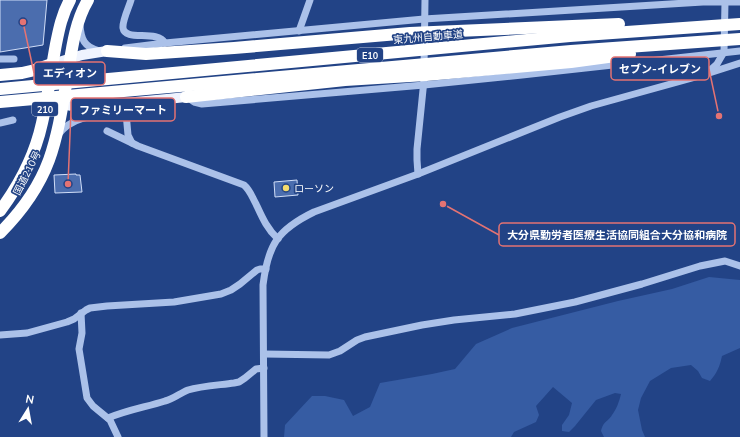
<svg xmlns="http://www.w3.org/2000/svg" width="740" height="437" font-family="Mulish,'Noto Sans JP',sans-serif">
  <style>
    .green { fill: #365ca3 }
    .building { fill: #4b6dae; stroke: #d0ddf7 }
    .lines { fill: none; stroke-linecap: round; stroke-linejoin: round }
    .minor { stroke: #abc1e9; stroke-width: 7 }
    .major { stroke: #eff3fe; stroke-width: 10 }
    .highway { stroke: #fff; stroke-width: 12 }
    .poi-dot { fill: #f5db6d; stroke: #224386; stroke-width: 1.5 }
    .labels { text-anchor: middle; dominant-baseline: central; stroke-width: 3.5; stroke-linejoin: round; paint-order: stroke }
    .shield { fill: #224386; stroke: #bdc7db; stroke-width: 1 }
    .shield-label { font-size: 9px; font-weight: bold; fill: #fff }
    .street-label { font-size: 10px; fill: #fff; stroke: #224386 }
    .poi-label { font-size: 10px; fill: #fff; stroke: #224386; text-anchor: start }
    .leader { fill: none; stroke: #e47373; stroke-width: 1.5 }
    .callout-dot { fill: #e47373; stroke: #224386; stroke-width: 1.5 }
    .callout { fill: #224386; stroke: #e47373; stroke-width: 1.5 }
    .callout-label { font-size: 11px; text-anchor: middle; font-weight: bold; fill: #fff }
  </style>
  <rect width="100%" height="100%" fill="#224386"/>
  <!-- green -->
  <path class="green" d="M 709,277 L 740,280 L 740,348 L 722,356 C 720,366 717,373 710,381 L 702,378 L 698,371 L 691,365 L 671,368 L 650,381 L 641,398 L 638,410 L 642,430 L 645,437 L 604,437 L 601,431 C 604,420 607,423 612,415 C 617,408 619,402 621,394 L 615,393 L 596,400 L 575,426 L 569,432 L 562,431 L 562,425 L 569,415 L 572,403 L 553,387 L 536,406 L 539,415 L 536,422 L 514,432 L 511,437 L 284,437 L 285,425 L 312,396 L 325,396 L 344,400 L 353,416 L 370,407 L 380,383 L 432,374 L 455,369 L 476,344 L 512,328 L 618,301 L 672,289 Z"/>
  <!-- building -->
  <g class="building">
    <polygon points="0,0 47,0 43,45 0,52"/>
    <polygon points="76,174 76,175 80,175 82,192 55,193 54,175"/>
    <polygon points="297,180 298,195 275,197 274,182"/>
  </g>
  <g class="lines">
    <!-- minor -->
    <g class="minor">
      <path d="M 131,0 C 129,7 122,21 123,28 C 125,42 157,29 165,43"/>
      <path d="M 80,25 C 81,39 84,47 99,51"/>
      <polyline points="299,31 310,0"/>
      <polyline points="125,48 165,43 424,19 703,2 740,2"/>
      <polyline points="0,59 14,59"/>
      <polyline points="424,68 425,0"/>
      <polyline points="708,72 717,64 724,52 725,2"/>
      <polyline points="187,97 194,102 202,104 424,85 522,75 740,51"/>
      <path d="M 126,113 L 128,135 L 132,143 L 138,146 L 244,185 C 250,190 252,197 256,204 C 262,217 267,229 278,239"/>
      <polyline points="0,123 13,120"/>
      <polyline points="107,131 132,143"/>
      <path d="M 58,135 C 76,110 109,117 135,112 C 144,110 153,105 161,102"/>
      <polyline points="418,174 417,160 417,149 424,80"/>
      <polyline points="81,313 82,333 79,349 80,355 87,398 93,406 110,420 118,437"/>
      <polyline points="0,335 27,333 67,322 74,319 86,310 90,308 107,306 174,302 221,294 231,290 240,284 257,270 260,269 266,269"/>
      <polyline points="264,354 329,355 340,351 357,340 365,337 422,325 454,320 515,314 575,302 642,284 700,266 725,261 740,266"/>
      <path d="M 108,418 C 127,410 146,407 165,401 C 174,399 180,393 188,390 C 201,386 220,385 234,383 L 239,382 L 245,378 L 256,369 L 264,368"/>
      <path d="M 264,437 L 263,285 C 268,245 277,230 314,212 L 418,174 L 560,117 L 591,106 L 703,75 L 740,63"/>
    </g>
    <!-- major -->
    <g class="major">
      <polyline points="52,64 82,55 107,51"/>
      <polyline points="57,103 72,106 83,107 167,99 186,97"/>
    </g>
    <!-- highway -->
    <g class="highway">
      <polyline points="107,51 146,54 234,48 410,33 619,24"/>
      <polyline points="0,75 22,73 35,70 52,64"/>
      <polyline points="0,89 570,36 740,24"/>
      <polyline points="186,97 345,80 426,75 571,62 630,54"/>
      <polyline points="0,102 571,51 740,39"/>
      <path d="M 0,211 C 20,184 35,155 42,123 C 48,97 51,70 56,44 C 59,29 62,14 70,0"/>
      <path d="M 0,233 C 21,212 39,187 49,160 C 59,132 63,102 68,73 C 72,48 75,22 88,0"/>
    </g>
  </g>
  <!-- markers -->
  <circle class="poi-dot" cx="286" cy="188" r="4"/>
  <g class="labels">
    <!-- shield labels -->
    <g class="shield">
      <rect x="357" y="48" width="26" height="14" rx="3"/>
      <rect x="32" y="102" width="26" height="14" rx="3"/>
    </g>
    <g class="shield-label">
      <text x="370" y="55">E10</text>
      <text x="45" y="109">210</text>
    </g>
    <!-- street labels -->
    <g class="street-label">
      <text transform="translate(428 37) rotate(-5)">東九州自動車道</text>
      <text transform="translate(27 173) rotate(-63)">国道210号</text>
    </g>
    <!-- poi labels -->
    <g class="poi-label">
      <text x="294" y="188">ローソン</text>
    </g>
  </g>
  <!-- callouts -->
  <path class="leader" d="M719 116L709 69M23 22L34 73M68 184L71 110M443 204L499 235"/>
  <g class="callout-dot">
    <circle cx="719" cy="116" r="4"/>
    <circle cx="23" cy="22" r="4"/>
    <circle cx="68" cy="184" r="4"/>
    <circle cx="443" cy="204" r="4"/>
  </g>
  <g class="callout">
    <rect x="611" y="57" width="98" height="23" rx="4"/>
    <rect x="34" y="62" width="71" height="23" rx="4"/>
    <rect x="71" y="98" width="104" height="23" rx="4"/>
    <rect x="499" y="223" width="236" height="23" rx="4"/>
  </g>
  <g class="callout-label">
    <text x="660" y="73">セブン-イレブン</text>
    <text x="70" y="77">エディオン</text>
    <text x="123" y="114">ファミリーマート</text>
    <text x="617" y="239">大分県勤労者医療生活協同組合大分協和病院</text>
  </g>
  <!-- north arrow -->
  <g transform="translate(28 409) rotate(11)" stroke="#224386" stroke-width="3" paint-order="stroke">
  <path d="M0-3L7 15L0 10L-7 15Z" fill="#ffffff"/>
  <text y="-6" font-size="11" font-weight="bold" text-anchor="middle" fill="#ffffff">N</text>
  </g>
</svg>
